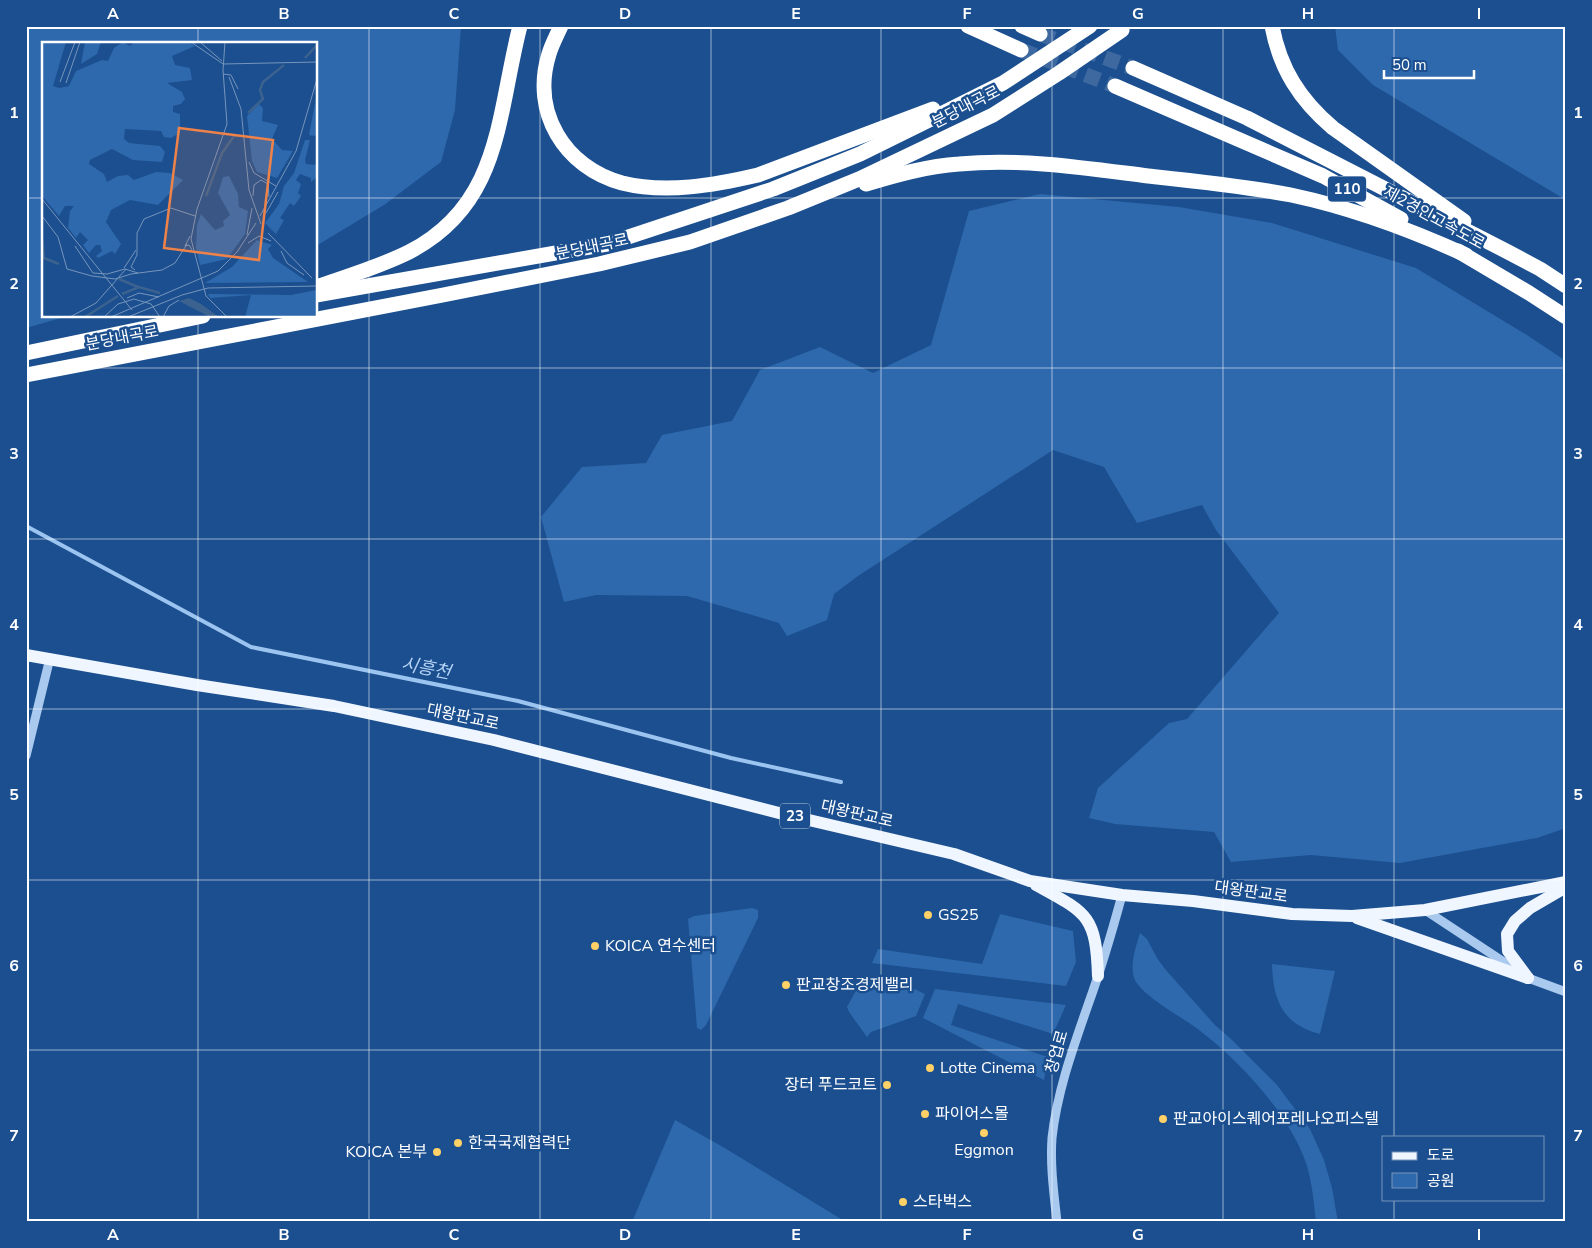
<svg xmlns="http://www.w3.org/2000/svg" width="1592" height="1248" font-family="'Nunito Sans','Noto Sans KR',sans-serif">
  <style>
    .green { fill: #2e69ad }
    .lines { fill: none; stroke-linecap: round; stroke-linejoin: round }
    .stream { stroke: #9cc4f0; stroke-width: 4 }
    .highway-tunnel { stroke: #3d69a0; stroke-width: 15; stroke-dasharray: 15 8; stroke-linecap: butt }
    .minor { stroke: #a9c9ee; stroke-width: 9 }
    .major { stroke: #f0f6ff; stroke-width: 12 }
    .highway { stroke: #fff; stroke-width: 15 }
    .grid { fill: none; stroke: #fff; stroke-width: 1; stroke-opacity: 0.55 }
    .poi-dot { fill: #ffd166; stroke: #1b4f8f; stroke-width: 2 }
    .labels { text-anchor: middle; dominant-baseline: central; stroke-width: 5; stroke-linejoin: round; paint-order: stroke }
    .shield { fill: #1b4f8f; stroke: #bbcadd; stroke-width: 1 }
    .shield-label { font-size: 15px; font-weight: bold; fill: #fff }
    .street-label { font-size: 16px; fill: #fff; stroke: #1b4f8f }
    .poi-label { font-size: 16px; fill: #fff; stroke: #1b4f8f; text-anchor: start }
    .water-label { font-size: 18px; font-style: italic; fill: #b5d3f5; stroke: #1b4f8f }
    .inset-river { fill: none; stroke: #3c6290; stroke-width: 2.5 }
    .inset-road { fill: none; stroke: #7695bc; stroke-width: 1 }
    .view { fill: #ee8249; fill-opacity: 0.15; stroke: #ee8249; stroke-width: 2.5 }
    .inset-edge { fill: none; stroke: #fff; stroke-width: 2.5 }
    .neatline { fill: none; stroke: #fff; stroke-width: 2 }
    .grid-label { font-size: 16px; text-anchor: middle; font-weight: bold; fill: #fff }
  </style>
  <rect width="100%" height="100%" fill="#1b4f8f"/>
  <!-- green -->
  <g class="green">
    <polygon points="26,26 461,26 455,110 441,162 384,205 316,246 316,44 44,44 44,316 68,316 26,328"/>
    <polygon points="1335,26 1566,26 1566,200 1373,85 1338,50"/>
    <polygon points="1040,194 1179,207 1272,223 1416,268 1527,335 1566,361 1566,828 1537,838 1400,863 1311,855 1231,862 1214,832 1115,824 1089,818 1098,788 1169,723 1187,719 1279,613 1216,530 1202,505 1137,523 1104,467 1053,450 858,576 834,594 827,620 787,636 779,623 687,596 596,595 564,602 541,517 582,467 646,463 662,435 732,421 760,370 820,347 873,373 931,345 969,211"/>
    <polygon points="752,908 758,910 758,918 706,1025 701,1030 697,1028 688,919 694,916"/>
    <polygon points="1000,914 1073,931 1076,962 1066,986 872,963 878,949 982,964"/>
    <path d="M 1140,933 L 1147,939 L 1157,958 L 1165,969 L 1215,1025 L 1231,1039 L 1277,1085 L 1310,1129 L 1324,1160 L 1332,1188 L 1338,1222 L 1316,1222 C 1314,1203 1312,1183 1307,1166 C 1291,1116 1240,1061 1199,1030 C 1182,1017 1147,999 1136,982 C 1128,969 1136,946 1140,933 Z"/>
    <path d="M 1272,964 L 1335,971 L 1320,1034 C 1282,1024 1273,1000 1272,964 Z"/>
    <polygon points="864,981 912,988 925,994 916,1016 871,1032 867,1037 849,1012 847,1007 860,983"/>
    <polygon points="935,989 1066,1005 1053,1034 958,1004 951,1025 1048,1057 1044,1080 923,1018"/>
    <polygon points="675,1120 723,1147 846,1222 632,1222"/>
  </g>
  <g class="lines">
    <!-- stream -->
    <polyline class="stream" points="26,526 251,647 518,701 731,758 841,782"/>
    <!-- highway-tunnel -->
    <g class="highway-tunnel">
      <polyline points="1040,34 1133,68"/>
      <polyline points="1021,50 1115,86"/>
    </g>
    <!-- minor -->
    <g class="minor">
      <polyline points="26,756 50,658"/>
      <polyline points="1425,910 1528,978 1566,992"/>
      <path d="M 1057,1222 C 1054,1194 1050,1166 1052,1138 C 1057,1092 1073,1048 1088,1005 C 1101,969 1112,932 1122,895"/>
    </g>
    <!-- major -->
    <g class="major">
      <polyline points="26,655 197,685 334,706 494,740 779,813 954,854 1030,881 1122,895 1193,901 1292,914 1352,916 1425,910 1566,882"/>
      <path d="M 1036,885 C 1087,913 1096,915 1098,976"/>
      <polyline points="1357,918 1528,978"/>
      <polyline points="1528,978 1508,951 1507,934 1515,921 1530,908 1566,887"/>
    </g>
    <!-- highway -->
    <g class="highway">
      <path d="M 561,26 C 557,35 552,44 549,54 C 531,112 564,167 622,183 C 666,194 715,185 758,175 L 933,109"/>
      <polyline points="968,26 1021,50"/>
      <polyline points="1022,26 1040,34"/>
      <path d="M 1272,26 C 1280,69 1300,100 1333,128 L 1464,221"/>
      <polyline points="1133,68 1247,118 1508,252 1540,269 1566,286"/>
      <polyline points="1115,86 1323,176 1401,219"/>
      <path d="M 866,184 C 896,175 928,166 959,164 C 1022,158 1085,168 1148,176 C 1195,181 1244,186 1291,195 C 1352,208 1409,229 1466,255"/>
      <polyline points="1458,251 1529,293 1566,317"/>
      <path d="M 316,287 C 348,276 379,267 409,252 C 502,204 497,115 520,26"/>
      <polyline points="316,295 607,244 773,189 860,154 931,119 1003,83 1090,26"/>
      <polyline points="26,353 203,316"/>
      <polyline points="26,375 443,295 599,264 690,242 788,208 859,179 993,115 1059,73 1122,30"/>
    </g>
  </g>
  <!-- grid -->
  <path class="grid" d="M 198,26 L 198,44M 369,26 L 369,1222M 540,26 L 540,1222M 711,26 L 711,1222M 881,26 L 881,1222M 1052,26 L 1052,1222M 1223,26 L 1223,1222M 1394,26 L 1394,1137M 26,198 L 44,198M 316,198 L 1566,198M 198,316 L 198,1222M 26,368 L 1566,368M 26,539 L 1566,539M 26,709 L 1566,709M 26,880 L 1566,880M 26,1050 L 1566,1050M 1394,1199 L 1394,1222"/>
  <!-- markers -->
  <g class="poi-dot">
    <circle cx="928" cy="915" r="5"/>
    <circle cx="595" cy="946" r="5"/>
    <circle cx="786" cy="985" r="5"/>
    <circle cx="930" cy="1068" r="5"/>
    <circle cx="887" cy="1085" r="5"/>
    <circle cx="925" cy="1114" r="5"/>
    <circle cx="1163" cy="1119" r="5"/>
    <circle cx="984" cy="1133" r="5"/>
    <circle cx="458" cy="1143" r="5"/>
    <circle cx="437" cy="1152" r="5"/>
    <circle cx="903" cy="1202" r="5"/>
  </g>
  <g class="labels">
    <!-- shield labels -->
    <g class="shield">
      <rect x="1328" y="176.5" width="38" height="25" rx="4"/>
      <rect x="780" y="803.5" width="30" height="25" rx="4"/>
    </g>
    <g class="shield-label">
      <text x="1347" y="189">110</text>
      <text x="795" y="816">23</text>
    </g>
    <!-- street labels -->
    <g class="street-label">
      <text transform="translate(966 107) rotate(-27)">분당내곡로</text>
      <text transform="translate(1434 218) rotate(29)">제2경인고속도로</text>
      <text transform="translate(592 247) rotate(-12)">분당내곡로</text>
      <text transform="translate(122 338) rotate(-11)">분당내곡로</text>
      <text transform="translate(463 717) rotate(12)">대왕판교로</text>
      <text transform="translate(857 814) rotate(13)">대왕판교로</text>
      <text transform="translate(1251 892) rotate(8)">대왕판교로</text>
      <text transform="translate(1057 1052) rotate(-74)">창업로</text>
    </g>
    <!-- poi labels -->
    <g class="poi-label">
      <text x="938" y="915">GS25</text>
      <text x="605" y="946">KOICA 연수센터</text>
      <text x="796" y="985">판교창조경제밸리</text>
      <text x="940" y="1068">Lotte Cinema</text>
      <text x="877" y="1085" text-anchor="end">장터 푸드코트</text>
      <text x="935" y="1114">파이어스몰</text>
      <text x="1173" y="1119">판교아이스퀘어포레나오피스텔</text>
      <text x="468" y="1143">한국국제협력단</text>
      <text x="984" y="1150" text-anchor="middle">Eggmon</text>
      <text x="427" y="1152" text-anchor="end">KOICA 본부</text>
      <text x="913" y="1202">스타벅스</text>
    </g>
    <!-- water labels -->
    <g class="water-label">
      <text transform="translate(426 668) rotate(11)">시흥천</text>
    </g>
  </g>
  <!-- overview -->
  <g transform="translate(42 42)">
    <rect width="275" height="275" fill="#1b4f8f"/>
    <path d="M 0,0 L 24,0 L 11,44 L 17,46 L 27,44 L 34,29 L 60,18 L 66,19 L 72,6 L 81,0 L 88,4 L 92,0 L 147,0 L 153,4 L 130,14 L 133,23 L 148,26 L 150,38 L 125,41 L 140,50 L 143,57 L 139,62 L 131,64 L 131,70 L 138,72 L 138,91 L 129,96 L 122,95 L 119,89 L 83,87 L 82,97 L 87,101 L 118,104 L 123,110 L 120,120 L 91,118 L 70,107 L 48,118 L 47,122 L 62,132 L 65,140 L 76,134 L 86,133 L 92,138 L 114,130 L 128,131 L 141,138 L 116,163 L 88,158 L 69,168 L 64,180 L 79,202 L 73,212 L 70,209 L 56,216 L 54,214 L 60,209 L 58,203 L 54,203 L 47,211 L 41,203 L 46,198 L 38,190 L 34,196 L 26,186 L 28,169 L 32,164 L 23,164 L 17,174 L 0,154 ZM 43,0 L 59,0 L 55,12 L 39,22 ZM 275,51 L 275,93 L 271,94 L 267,93 ZM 217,62 L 221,66 L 220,79 L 236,83 L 230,97 L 240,108 L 251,109 L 235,136 L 215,130 L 210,119 L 205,74 ZM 263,98 L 268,98 L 263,118 L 264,122 L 275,123 L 275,135 L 269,140 L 269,136 L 258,132 L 254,138 L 259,142 L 256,151 L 259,154 L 252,164 L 248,161 L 238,176 L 242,178 L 234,192 L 223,181 L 237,162 L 242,144 L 252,131 ZM 187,134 L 196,152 L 197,165 L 206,169 L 203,192 L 185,217 L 158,223 L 154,206 L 155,183 L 159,172 L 173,188 L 182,184 L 181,179 L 188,173 L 176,151 L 181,135 ZM 215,198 L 230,203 L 226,207 L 231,216 L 266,240 L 163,241 L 190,225 ZM 274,248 L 275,275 L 203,275 L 209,253 L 168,256 L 166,252 L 249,253 Z" fill="#2e69ad"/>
    <path d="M 147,256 L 159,262 L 177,275 L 168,275 L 137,259 Z" fill="#3c6290"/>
    <path class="inset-river" d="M 263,16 L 275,3M 206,71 L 221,57 L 218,48 L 221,40 L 242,23M 164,154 L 180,111 L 192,94 L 199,94M 0,197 L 2,216 L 17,222M 77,237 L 96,245M 80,252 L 97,245 L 118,251M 43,275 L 76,254"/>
    <path class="inset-road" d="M 149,0 L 181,22M 158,0 L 180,19M 183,0 L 181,28 L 185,82 L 155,167 L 149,197 L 164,254 L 185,275M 181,22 L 275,20M 181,32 L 189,33 L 196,47M 187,35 L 199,67 L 207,148 L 219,182M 18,40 L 33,0M 24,41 L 38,0M 207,120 L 212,131 L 234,144M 211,154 L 212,143 L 219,138 L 226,142 L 227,155M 0,157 L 90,268M 224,171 L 236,150M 0,174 L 16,195 L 25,227 L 50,234 L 73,237 L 89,232 L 120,228 L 133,221 L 145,202M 218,174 L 254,109 L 275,37M 226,191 L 270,236M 205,193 L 210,166M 148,194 L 143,204 L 147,203 L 150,208M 206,201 L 217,194 L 229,199M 33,204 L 51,231 L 65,232 L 83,227 L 96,231M 239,209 L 245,221 L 262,233M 82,226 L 94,208M 93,228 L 89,225 L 95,213 L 95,191 L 102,177 L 129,166 L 153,174M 85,256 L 97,251 L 117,255M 28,275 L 54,261 L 84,227M 62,275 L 76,262 L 92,257 L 109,262 L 118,275M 69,275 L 176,229 L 195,210 L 214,181M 86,275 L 140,253 L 166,246 L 275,244M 121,275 L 127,264 L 137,258"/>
    <path class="view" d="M 137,86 L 231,98 L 217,218 L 122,206 Z"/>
    <rect width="275" height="275" class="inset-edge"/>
  </g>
  <!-- border -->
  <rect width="1592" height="1248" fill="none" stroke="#1b4f8f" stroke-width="55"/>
  <!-- legend -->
  <rect x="1382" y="1136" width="162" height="65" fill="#1b4f8f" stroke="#7695bc"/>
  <rect x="1392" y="1152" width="25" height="8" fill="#f0f6ff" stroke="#7695bc"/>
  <text x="1427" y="1160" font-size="15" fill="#ffffff">도로</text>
  <rect x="1392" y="1173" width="25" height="15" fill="#2e69ad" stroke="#7695bc"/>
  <text x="1427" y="1186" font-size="15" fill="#ffffff">공원</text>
  <!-- scale -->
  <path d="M1384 70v8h90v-8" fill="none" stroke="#ffffff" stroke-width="2.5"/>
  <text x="1392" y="70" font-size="15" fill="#ffffff" stroke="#1b4f8f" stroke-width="4" paint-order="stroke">50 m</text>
  <rect x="28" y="28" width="1536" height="1192" class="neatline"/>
  <g class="grid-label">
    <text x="113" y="19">A</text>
    <text x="284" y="19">B</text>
    <text x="454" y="19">C</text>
    <text x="625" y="19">D</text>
    <text x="796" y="19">E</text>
    <text x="967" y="19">F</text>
    <text x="1138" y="19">G</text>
    <text x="1308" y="19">H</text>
    <text x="1479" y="19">I</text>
    <text x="14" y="118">1</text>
    <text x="1578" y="118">1</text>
    <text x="14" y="289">2</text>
    <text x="1578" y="289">2</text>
    <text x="14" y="459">3</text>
    <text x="1578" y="459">3</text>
    <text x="14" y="630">4</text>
    <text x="1578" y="630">4</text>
    <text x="14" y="800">5</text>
    <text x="1578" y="800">5</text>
    <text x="14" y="971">6</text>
    <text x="1578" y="971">6</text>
    <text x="14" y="1141">7</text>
    <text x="1578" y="1141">7</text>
    <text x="113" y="1240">A</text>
    <text x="284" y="1240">B</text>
    <text x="454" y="1240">C</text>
    <text x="625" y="1240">D</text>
    <text x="796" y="1240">E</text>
    <text x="967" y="1240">F</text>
    <text x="1138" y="1240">G</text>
    <text x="1308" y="1240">H</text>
    <text x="1479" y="1240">I</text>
  </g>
</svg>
